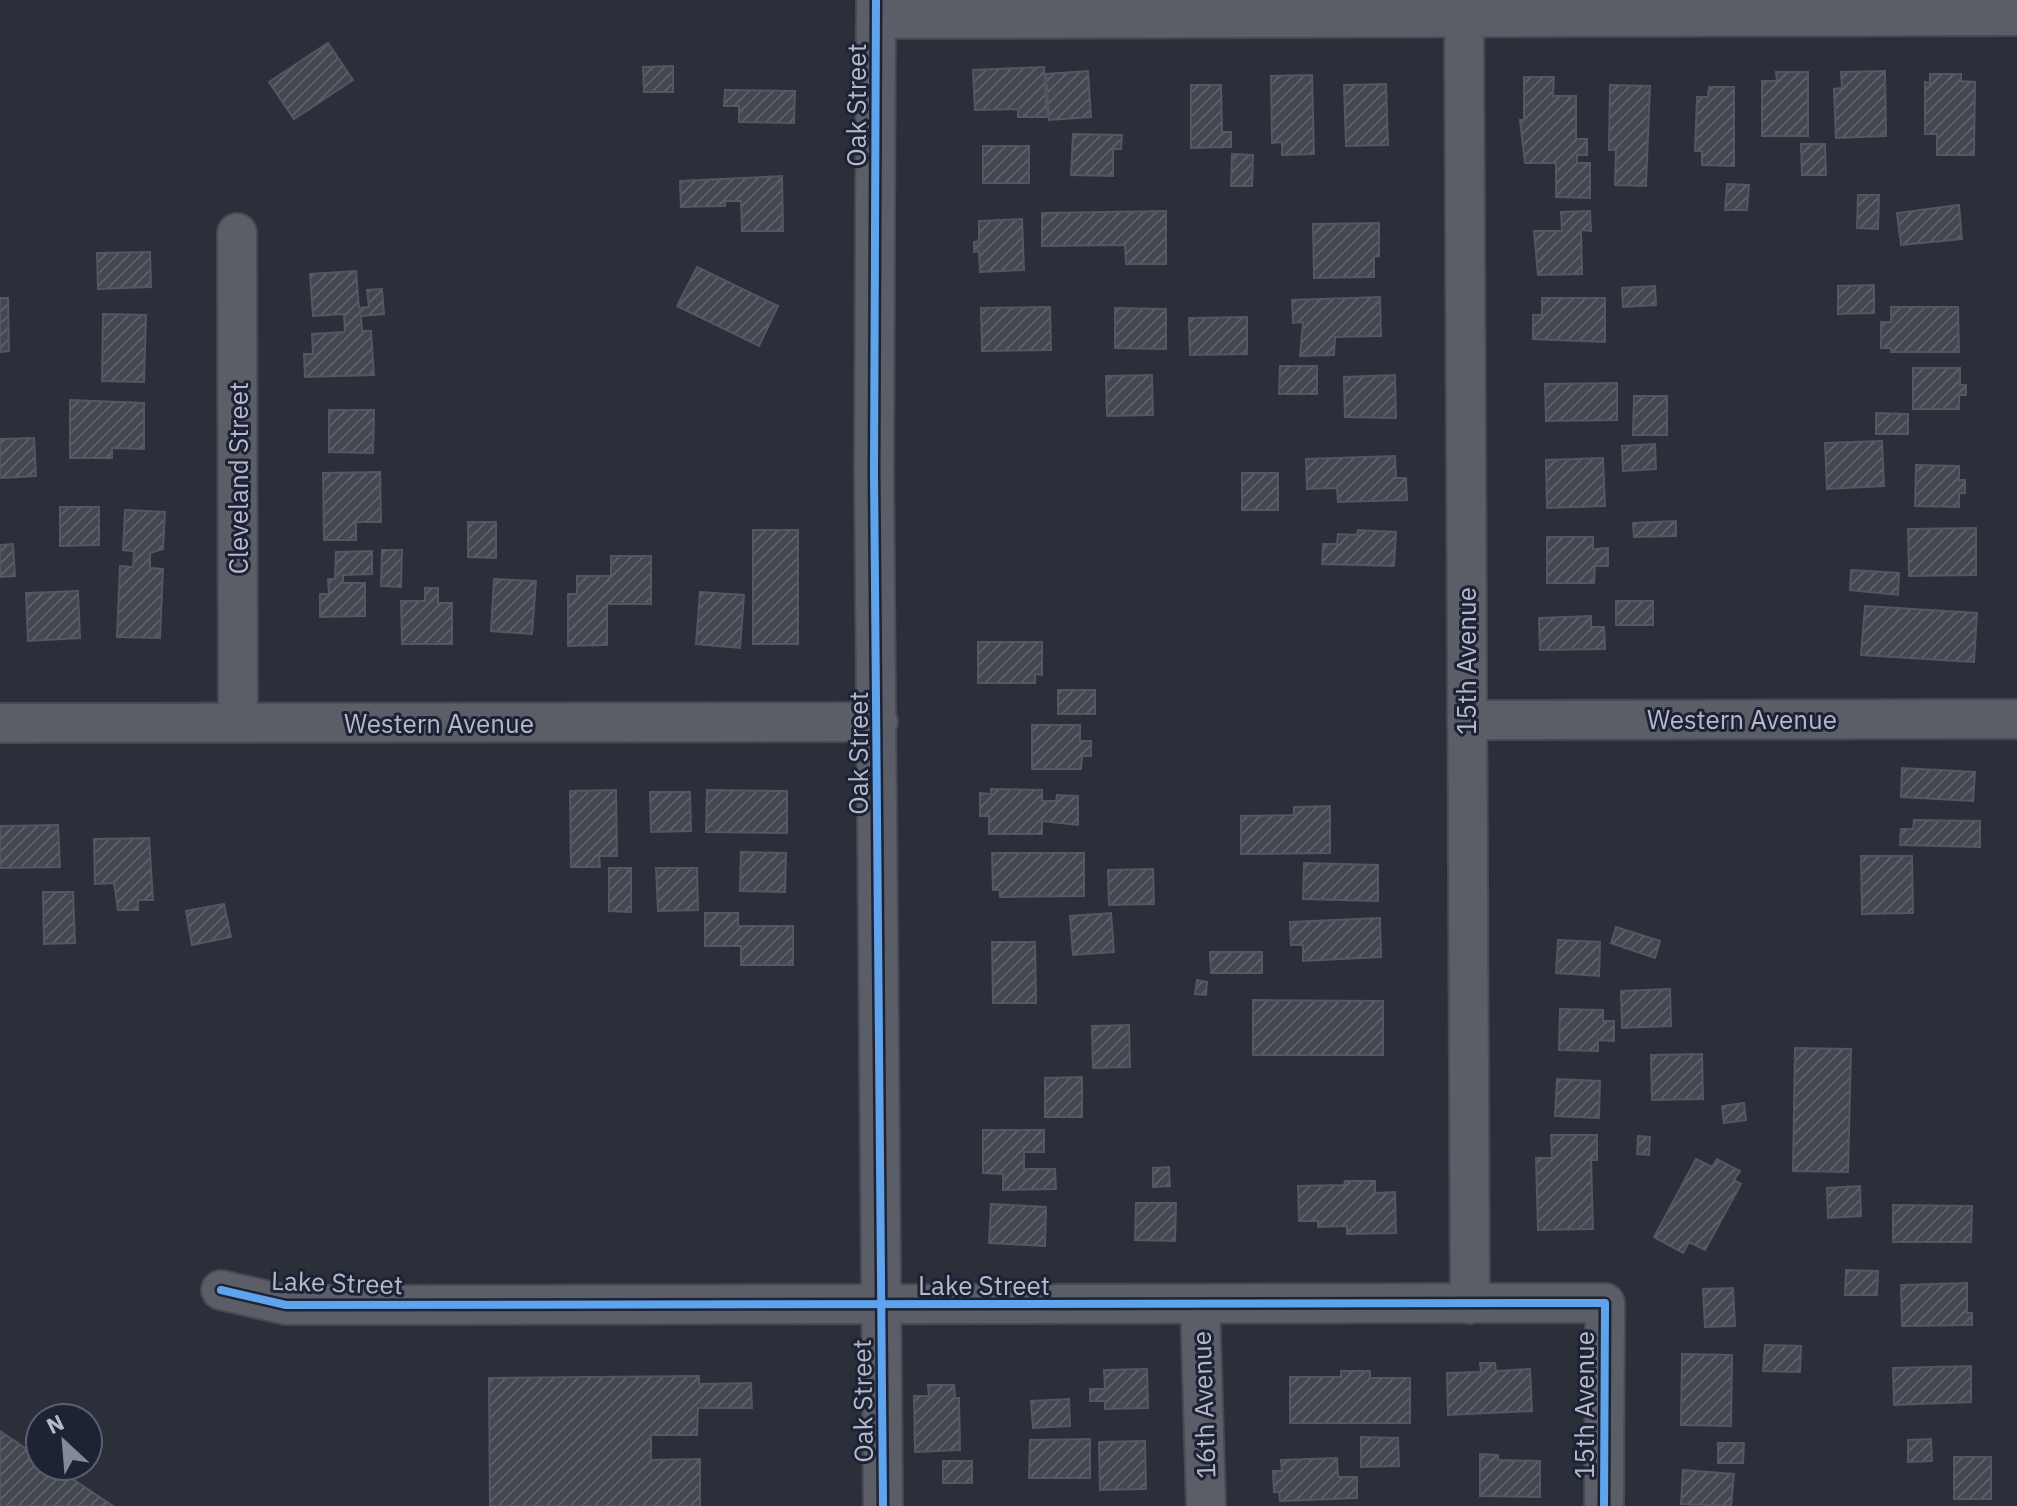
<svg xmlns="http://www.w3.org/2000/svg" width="2017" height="1506" font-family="'IBM Plex Sans',sans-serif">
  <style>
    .building { fill: url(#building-hatch); stroke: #525761; stroke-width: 2 }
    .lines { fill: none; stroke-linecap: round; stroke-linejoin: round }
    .street-casing { stroke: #464a53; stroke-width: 42 }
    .street { stroke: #5b5e67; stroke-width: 38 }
    .cycleway-casing { stroke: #1d2335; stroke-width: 13 }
    .cycleway { stroke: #60a3ed; stroke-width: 8 }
    .labels { text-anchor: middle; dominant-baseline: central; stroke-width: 6; stroke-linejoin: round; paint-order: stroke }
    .street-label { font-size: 26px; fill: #b4baca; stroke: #1d2335 }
  </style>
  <defs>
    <pattern id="building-hatch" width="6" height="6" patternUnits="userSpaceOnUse" patternTransform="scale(2)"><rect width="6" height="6" fill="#434750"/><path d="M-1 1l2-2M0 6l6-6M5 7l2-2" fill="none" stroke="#5c5f68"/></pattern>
  </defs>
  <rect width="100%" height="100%" fill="#2a2f3a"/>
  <!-- building -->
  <g class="building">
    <polygon points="328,43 353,80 294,119 269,82"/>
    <polygon points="673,66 673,92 644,92 643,67"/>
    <polygon points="1044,67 1047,117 1018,117 1018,109 975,110 973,70"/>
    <polygon points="1088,71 1091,117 1049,120 1046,74"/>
    <polygon points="1885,71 1886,136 1836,138 1834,89 1842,88 1841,72"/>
    <polygon points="1776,72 1808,72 1808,136 1762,136 1762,81 1777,81"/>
    <polygon points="1930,74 1961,74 1961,81 1975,82 1974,155 1937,155 1937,134 1925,134 1925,82 1930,83"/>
    <polygon points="1312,75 1314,154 1282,155 1282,142 1272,143 1271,76"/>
    <polygon points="1524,77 1554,77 1553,96 1576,96 1576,139 1587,139 1587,155 1577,155 1577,163 1590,163 1590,198 1556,197 1556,163 1525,163 1520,120 1524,120"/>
    <polygon points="1386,84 1388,145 1346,146 1344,85"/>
    <polygon points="1191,85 1221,85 1222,132 1231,132 1231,147 1191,148"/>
    <polygon points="1610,85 1650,86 1646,186 1615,185 1616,150 1609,150"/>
    <polygon points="1709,87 1734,87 1734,166 1702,165 1702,151 1695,151 1697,97 1708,97"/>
    <polygon points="725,90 795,91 794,123 739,122 739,106 724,106"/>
    <polygon points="1073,134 1122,135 1121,149 1113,149 1113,176 1071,175"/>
    <polygon points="1801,144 1825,144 1826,175 1802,175"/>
    <rect x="983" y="146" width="46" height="37"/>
    <polygon points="1232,154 1253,155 1252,186 1231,186"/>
    <polygon points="782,176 783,231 742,231 741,201 725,201 725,206 681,207 680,181"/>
    <polygon points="1727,184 1749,185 1747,210 1725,210"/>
    <polygon points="1858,195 1879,195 1878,229 1857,228"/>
    <polygon points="1959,205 1962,239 1901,245 1897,213"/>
    <polygon points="1166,211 1166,264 1126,264 1125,245 1042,246 1042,213"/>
    <polygon points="1590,211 1591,231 1581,230 1582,274 1538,275 1534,231 1562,231 1561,212"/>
    <polygon points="1022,219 1024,270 980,272 979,251 974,252 974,242 979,241 979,221"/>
    <polygon points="1379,223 1379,256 1374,257 1374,277 1314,278 1313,224"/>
    <polygon points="150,252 151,287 98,289 97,253"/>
    <polygon points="697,267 778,306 759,346 677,306"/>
    <polygon points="356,271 359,308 369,307 367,290 382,289 384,314 361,316 362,331 371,331 374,375 305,377 304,354 313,354 312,334 345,332 344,314 313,316 310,274"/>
    <polygon points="1874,285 1874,313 1838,314 1838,286"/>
    <polygon points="1655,286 1656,305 1623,307 1622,288"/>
    <polygon points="1380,297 1381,336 1335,337 1334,355 1300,356 1303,322 1293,323 1292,300"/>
    <polygon points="0,298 8,298 9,351 0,352"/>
    <polygon points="1542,298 1605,298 1605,342 1533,339 1533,315 1542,315"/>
    <polygon points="1050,307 1051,350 982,351 981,308"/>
    <polygon points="1891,307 1958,307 1959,352 1891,352 1891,348 1881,348 1881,322 1891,322"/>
    <polygon points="1115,308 1166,309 1166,349 1115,348"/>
    <polygon points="103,314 146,315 144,382 102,381"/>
    <polygon points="1247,317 1247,354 1190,355 1189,318"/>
    <polygon points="1280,366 1317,366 1317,394 1279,394"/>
    <polygon points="1913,368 1960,368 1960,385 1966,385 1966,395 1959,395 1959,409 1913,409"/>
    <polygon points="1152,375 1153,415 1107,416 1106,376"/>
    <polygon points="1395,375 1396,418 1345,417 1344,377"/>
    <polygon points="1617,383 1617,420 1546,421 1545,384"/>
    <polygon points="1634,396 1667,396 1667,435 1633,435"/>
    <polygon points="70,400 144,403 144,449 112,448 112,458 70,458"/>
    <polygon points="329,410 374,410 373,453 329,452"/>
    <polygon points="1876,413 1908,414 1908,434 1876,434"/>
    <polygon points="34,438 36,476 0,478 0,439"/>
    <polygon points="1882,441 1884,486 1827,489 1825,443"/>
    <polygon points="1655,444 1656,469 1623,471 1622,446"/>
    <polygon points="1395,456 1396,478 1406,478 1407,500 1338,502 1337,488 1307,489 1306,459"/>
    <polygon points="1603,458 1605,506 1547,508 1546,460"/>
    <polygon points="1916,465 1959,466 1959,480 1965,480 1965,493 1959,493 1959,507 1915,506"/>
    <polygon points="380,472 381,522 356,522 356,540 324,540 323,473"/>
    <rect x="1242" y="473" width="36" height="37"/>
    <polygon points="60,507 99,507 99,545 60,546"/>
    <polygon points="125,510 165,512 163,549 150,553 150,568 163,569 160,638 117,637 120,566 133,567 134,551 123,550"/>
    <polygon points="1676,521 1676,536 1634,537 1633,523"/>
    <polygon points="468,522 496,522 496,558 468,557"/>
    <polygon points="1976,528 1976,575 1909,576 1908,529"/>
    <rect x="753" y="530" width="45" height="114"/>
    <polygon points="1358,530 1396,532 1394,566 1322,564 1323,544 1337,544 1338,534 1357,535"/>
    <polygon points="1547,537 1593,537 1593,549 1608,548 1608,566 1595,566 1594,583 1547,583"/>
    <polygon points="13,544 15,576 0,577 0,545"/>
    <polygon points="382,550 402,550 401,587 381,586"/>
    <polygon points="372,551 372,574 343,575 343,583 365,583 365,616 320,617 320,594 329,594 328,579 335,579 336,552"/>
    <polygon points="611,556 651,556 651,604 607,604 607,645 568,646 568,594 577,594 577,576 611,576"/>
    <polygon points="1851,570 1899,573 1898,595 1850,590"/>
    <polygon points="494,579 536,581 532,634 491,631"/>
    <polygon points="425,588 438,588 438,603 452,603 452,644 402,644 401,601 425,601"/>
    <polygon points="78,591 80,638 28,641 26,593"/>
    <polygon points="700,592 744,595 740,648 696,644"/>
    <rect x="1616" y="601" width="37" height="24"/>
    <polygon points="1865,606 1977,613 1974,662 1861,655"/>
    <polygon points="1591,616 1591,627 1604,627 1605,649 1540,650 1539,618"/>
    <polygon points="978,642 1042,642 1042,675 1035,674 1035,683 978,683"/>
    <rect x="1058" y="690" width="37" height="24"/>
    <polygon points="1032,725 1080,725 1080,741 1091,741 1091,756 1082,756 1081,769 1032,769"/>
    <polygon points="1902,768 1975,772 1973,801 1901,797"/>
    <polygon points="991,789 1042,790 1042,801 1056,801 1057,795 1078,796 1078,825 1042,821 1042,834 989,834 989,816 980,816 980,793 991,794"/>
    <polygon points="616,790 617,856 599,856 600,867 571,867 570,791"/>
    <polygon points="707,790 787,791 787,833 706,832"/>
    <polygon points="650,792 690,792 691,831 651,832"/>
    <polygon points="1330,806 1330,853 1241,854 1241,816 1294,815 1294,807"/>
    <polygon points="1914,820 1980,821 1980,847 1900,845 1901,829 1913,829"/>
    <polygon points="58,825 60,867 0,868 0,826"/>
    <polygon points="149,838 153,900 138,900 138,910 118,910 114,883 95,884 94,839"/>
    <polygon points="741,852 786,853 785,892 740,891"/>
    <polygon points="992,853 1084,853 1084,896 1000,897 1000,890 993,890"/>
    <polygon points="1861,856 1912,856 1913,913 1862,914"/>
    <polygon points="1304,863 1378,865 1378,901 1303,899"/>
    <polygon points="609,868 631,868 631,912 609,911"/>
    <polygon points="656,868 697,868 698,910 658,911"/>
    <polygon points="1153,869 1154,904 1109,905 1108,870"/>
    <polygon points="43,892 73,892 75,943 44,944"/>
    <polygon points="224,904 231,937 192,945 186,911"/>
    <polygon points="705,913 738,913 738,926 793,926 793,965 741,965 741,946 705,946"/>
    <polygon points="1111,913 1114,952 1073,955 1070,916"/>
    <polygon points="1380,918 1381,957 1303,961 1303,945 1291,945 1290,922"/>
    <polygon points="1616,927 1660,941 1655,958 1611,943"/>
    <polygon points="1558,940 1600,942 1599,976 1556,973"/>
    <polygon points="992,942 1035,942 1036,1003 993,1003"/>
    <polygon points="1210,952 1262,952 1262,973 1211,973"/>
    <polygon points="1197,980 1207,982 1206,995 1195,994"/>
    <polygon points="1670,989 1671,1026 1622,1028 1621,991"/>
    <polygon points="1253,1000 1383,1001 1383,1055 1253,1055"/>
    <polygon points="1560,1009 1603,1010 1603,1021 1614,1021 1614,1041 1598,1040 1598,1051 1559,1050"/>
    <polygon points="1129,1025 1130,1067 1093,1068 1092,1026"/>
    <polygon points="1795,1048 1851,1049 1848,1172 1793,1171"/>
    <polygon points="1702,1054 1703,1099 1652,1100 1651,1055"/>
    <polygon points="1082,1077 1082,1117 1045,1117 1045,1078"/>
    <polygon points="1557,1079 1600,1081 1599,1118 1555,1116"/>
    <polygon points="1744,1103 1746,1120 1724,1123 1722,1106"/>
    <polygon points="983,1130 1044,1130 1044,1152 1024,1152 1024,1169 1055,1169 1056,1189 1003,1190 1003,1174 983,1173"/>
    <polygon points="1551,1135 1597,1135 1597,1160 1591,1160 1593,1229 1538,1230 1536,1158 1552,1158"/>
    <polygon points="1638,1136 1650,1137 1649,1155 1637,1154"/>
    <polygon points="1696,1159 1712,1167 1717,1159 1740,1171 1734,1180 1741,1184 1705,1250 1689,1242 1683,1253 1654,1237"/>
    <polygon points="1169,1167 1170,1186 1153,1187 1153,1168"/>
    <polygon points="1345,1181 1375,1181 1375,1193 1395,1192 1396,1233 1347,1234 1347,1226 1318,1227 1318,1221 1299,1221 1298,1186 1344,1185"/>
    <polygon points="1860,1186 1861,1216 1828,1218 1827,1188"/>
    <polygon points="1136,1203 1176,1203 1175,1241 1135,1240"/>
    <polygon points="991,1204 1046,1207 1045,1246 989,1243"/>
    <polygon points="1893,1205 1972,1206 1971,1242 1893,1242"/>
    <polygon points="1846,1270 1878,1271 1877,1295 1845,1295"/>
    <polygon points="1967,1283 1967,1313 1972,1313 1972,1325 1902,1326 1901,1285"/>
    <polygon points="1733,1288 1735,1326 1705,1327 1703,1289"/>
    <polygon points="1765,1345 1801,1346 1800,1372 1763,1371"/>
    <polygon points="1682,1354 1732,1355 1731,1426 1681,1425"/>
    <polygon points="1480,1363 1495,1363 1496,1371 1530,1369 1532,1411 1448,1415 1447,1373 1481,1372"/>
    <polygon points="1971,1366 1971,1402 1894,1405 1893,1368"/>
    <polygon points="1147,1369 1148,1408 1105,1409 1105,1401 1090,1401 1090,1389 1105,1389 1104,1370"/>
    <polygon points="1341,1371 1370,1371 1370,1378 1410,1378 1410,1423 1290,1423 1290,1377 1341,1377"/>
    <polygon points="699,1376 699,1384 751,1383 752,1408 698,1408 697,1435 651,1435 651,1460 700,1459 700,1506 490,1506 489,1378"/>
    <polygon points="928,1385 954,1385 955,1398 959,1398 960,1450 915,1452 914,1396 929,1396"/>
    <polygon points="1069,1399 1070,1426 1033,1428 1031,1401"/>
    <polygon points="0,1431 40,1458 40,1466 53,1466 113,1506 0,1506"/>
    <polygon points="1361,1437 1398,1438 1399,1466 1361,1467"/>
    <polygon points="1090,1439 1090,1478 1029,1478 1030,1440"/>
    <polygon points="1931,1439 1932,1461 1908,1462 1908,1440"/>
    <polygon points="1145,1441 1146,1489 1100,1490 1099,1442"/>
    <polygon points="1718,1443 1744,1443 1743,1463 1718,1463"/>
    <polygon points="1480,1454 1498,1455 1498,1460 1540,1461 1540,1497 1480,1496"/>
    <rect x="1954" y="1457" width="37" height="42"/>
    <polygon points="1337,1458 1338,1477 1357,1477 1357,1498 1280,1501 1279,1492 1274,1492 1273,1471 1282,1471 1281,1460"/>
    <rect x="943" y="1461" width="29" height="22"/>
    <polygon points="1683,1470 1734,1474 1731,1506 1681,1504"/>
  </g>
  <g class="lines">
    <defs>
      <g id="street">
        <polyline points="876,0 874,471 883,1506"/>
        <polyline points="1464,18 1470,1304"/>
        <polyline points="876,19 2017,16"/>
        <polyline points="237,233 238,723"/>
        <polyline points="1467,720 2017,719"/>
        <polyline points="0,723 878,722"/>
        <polyline points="221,1290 286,1305 1605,1303 1604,1506"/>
        <polyline points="1200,1304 1206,1506"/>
      </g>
    </defs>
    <!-- street casing -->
    <use href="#street" class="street-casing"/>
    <!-- street -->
    <use href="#street" class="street"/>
    <defs>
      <g id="cycleway">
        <polyline points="876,0 874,471 883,1506"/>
        <polyline points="221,1290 286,1305 1605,1303 1604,1506"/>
      </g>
    </defs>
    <!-- cycleway casing -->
    <use href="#cycleway" class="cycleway-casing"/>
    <!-- cycleway -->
    <use href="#cycleway" class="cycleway"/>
  </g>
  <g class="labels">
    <!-- street labels -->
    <g class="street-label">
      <text transform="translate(856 105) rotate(-90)">Oak Street</text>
      <text transform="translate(238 478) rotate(-90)">Cleveland Street</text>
      <text transform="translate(1466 661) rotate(-90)">15th Avenue</text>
      <text x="1742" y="719">Western Avenue</text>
      <text x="439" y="723">Western Avenue</text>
      <text transform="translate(858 753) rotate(-90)">Oak Street</text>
      <text transform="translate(337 1282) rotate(2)">Lake Street</text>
      <text x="984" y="1285">Lake Street</text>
      <text transform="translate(862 1401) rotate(-91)">Oak Street</text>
      <text transform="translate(1203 1405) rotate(-92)">16th Avenue</text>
      <text transform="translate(1584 1405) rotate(-90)">15th Avenue</text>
    </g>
  </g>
  <!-- north arrow -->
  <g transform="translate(64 1442) rotate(334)"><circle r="38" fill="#1d2335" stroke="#595f71" stroke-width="2"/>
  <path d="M0-6L14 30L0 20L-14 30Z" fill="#848998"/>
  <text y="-12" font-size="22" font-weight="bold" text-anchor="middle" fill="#b4baca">N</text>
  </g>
</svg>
